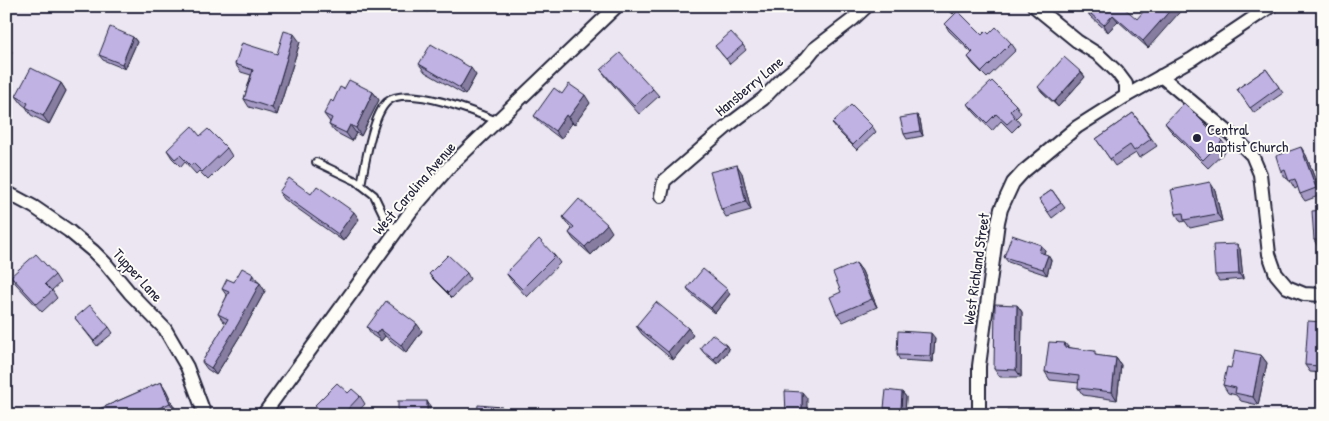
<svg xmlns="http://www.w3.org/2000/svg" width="1329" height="421" font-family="'Patrick Hand',sans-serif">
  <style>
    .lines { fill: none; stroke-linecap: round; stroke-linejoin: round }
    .service-casing { stroke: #22223b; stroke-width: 10 }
    .minor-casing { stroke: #22223b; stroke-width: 16 }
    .service { stroke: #fdfcf7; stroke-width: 6 }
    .minor { stroke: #fdfcf7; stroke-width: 12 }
    .wall { fill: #a59ac4; stroke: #22223b }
    .shaded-wall { fill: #867da0; stroke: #22223b }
    .building { fill: #c0b3e4; stroke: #22223b }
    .poi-dot { fill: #22223b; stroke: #fdfcf7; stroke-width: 2 }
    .labels { text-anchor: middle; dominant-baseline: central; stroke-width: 4; stroke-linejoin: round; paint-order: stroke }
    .street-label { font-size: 15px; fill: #22223b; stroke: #fdfcf7 }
    .poi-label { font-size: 15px; fill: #22223b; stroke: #fdfcf7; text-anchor: start }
  </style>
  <rect width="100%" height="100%" fill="#ebe6f1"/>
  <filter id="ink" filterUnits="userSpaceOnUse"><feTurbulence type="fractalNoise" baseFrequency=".02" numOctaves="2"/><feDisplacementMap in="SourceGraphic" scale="10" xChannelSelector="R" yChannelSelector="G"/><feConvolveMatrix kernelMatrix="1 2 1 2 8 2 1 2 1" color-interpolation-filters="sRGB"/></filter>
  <g filter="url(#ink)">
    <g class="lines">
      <defs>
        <g id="service">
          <polyline points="316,162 356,181 374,195 385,218 396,231"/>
          <path d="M 361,185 C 365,165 372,116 387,102 C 406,84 475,112 497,121"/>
        </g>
        <g id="minor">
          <polyline points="1034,6 1077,41 1099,55 1117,72 1126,84 1126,96"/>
          <polyline points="1161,76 1234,137 1252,155 1260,174 1269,254 1276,274 1287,287 1304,294 1323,295"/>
          <polyline points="6,192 34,207 69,231 93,251 106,264 130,293 165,329 187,367 205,415"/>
          <polyline points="661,196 664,181 730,124 763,99 783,78 806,59 814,49 852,20 867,6"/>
          <polyline points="263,415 411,211 450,166 617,6"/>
          <polyline points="979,415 979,366 998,222 1001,209 1013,183 1023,172 1077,127 1126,96 1192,59 1271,6"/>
        </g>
      </defs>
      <!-- service casing -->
      <use href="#service" class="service-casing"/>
      <!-- minor casing -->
      <use href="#minor" class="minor-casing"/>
      <!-- service -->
      <use href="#service" class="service"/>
      <!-- minor -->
      <use href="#minor" class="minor"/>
    </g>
    <!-- wall -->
    <g class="wall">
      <polygon points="414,6 430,6 428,12"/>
      <polygon points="943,6 960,6 953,14"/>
      <polygon points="1085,9 1137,19 1148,48 1118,21 1108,32 1090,16"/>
      <polygon points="945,24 982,35 989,34 1011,43 1016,50 987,78 973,64 968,57 972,53 949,31"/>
      <polygon points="133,37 137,42 125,69 103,60 99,55"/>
      <polygon points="300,42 277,115 249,107 244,99 251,75 241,72 235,64 277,54"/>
      <polygon points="743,45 746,50 730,64 715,46"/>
      <polygon points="419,64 476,75 465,95 425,72"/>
      <polygon points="1266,69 1283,93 1254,113 1237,89"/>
      <polygon points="601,70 653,89 659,96 639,114 607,78"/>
      <polygon points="1081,72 1085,77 1058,107 1042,92 1038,87"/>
      <polygon points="61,83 66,91 49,124 31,115 26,107 22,104 16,96"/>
      <polygon points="344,89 373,92 379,100 361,136 356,133 352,141 335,132 329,125 330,122 324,114 333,102"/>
      <polygon points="562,94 590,103 574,125 572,123 561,139 540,123 534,116"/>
      <polygon points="968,104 1016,105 1021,113 1016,118 1020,124 1012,132 1001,121 992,131 974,112"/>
      <polygon points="1133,113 1157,146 1139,158 1136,153 1115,166 1096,139"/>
      <polygon points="920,120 923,136 907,139 904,134"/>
      <polygon points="832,123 872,126 876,132 857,150 836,129"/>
      <polygon points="1165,123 1222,141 1228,149 1208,168 1170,130"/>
      <polygon points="200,136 227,148 232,156 208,180 199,171 196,174 185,162 181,167 172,158 167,150"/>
      <polygon points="1306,155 1321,195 1305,201 1300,194 1298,187 1295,189 1289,179 1287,179 1281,172"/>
      <polygon points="742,173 751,210 726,217 721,209"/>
      <polygon points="1052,190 1065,208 1052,218 1039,199"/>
      <polygon points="1215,190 1222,221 1190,228 1185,221 1181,222 1176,214"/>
      <polygon points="279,192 311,194 359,219 343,241 284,199"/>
      <polygon points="1323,210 1323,248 1319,248 1314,240"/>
      <polygon points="563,217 612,232 591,255 574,240 569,233 572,229 568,225"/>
      <polygon points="1041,245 1045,250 1044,254 1051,260 1047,275 1008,262 1004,257"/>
      <polygon points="1240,249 1243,279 1219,281 1215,275"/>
      <polygon points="555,256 560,263 527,297 511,280 506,273"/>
      <polygon points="856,263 862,271 877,307 843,322 837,314 841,292"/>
      <polygon points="467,273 470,279 452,298 433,279 429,274"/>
      <polygon points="55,275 60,283 52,290 57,298 42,312 16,284 11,276"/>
      <polygon points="258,281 258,282 265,291 243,331 216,375 207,369 202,362 226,323 223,321 218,314 227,296 222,289 234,282"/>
      <polygon points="687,288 730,294 715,313 691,294"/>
      <polygon points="1017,305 1022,312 1021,377 1000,377 994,369"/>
      <polygon points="75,318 109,327 113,333 97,346"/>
      <polygon points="1323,322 1323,373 1310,372 1305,365"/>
      <polygon points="636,326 688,328 693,335 673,360 642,334"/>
      <polygon points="367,327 422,331 406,353 385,336 381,341 372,335"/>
      <polygon points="935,338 933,362 900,360 897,355"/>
      <polygon points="1065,343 1068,347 1099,356 1116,358 1121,365 1117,400 1083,395 1078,388 1079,383 1050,380 1045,372"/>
      <polygon points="726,345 729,350 717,364 704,353 700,348"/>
      <polygon points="1261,355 1267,363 1258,405 1241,401 1236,395 1228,393 1223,385 1231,368"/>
      <polygon points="161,382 166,390 176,411 167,415 86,415"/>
      <polygon points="902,392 906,397 905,415 888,413 884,408"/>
      <polygon points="348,393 360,396 365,404 355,415 323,415 315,405"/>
    </g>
    <!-- shaded-wall -->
    <g class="shaded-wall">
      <polygon points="424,6 430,6 428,12"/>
      <polygon points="952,6 960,6 953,14 949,9"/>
      <polygon points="1174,6 1185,6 1148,48 1143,41"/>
      <polygon points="1113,15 1118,21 1108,32 1104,25"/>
      <polygon points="294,34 300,42 277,115 272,108"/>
      <polygon points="133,37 137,42 125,69 122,64"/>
      <polygon points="7,45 12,52 6,64 6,46"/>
      <polygon points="471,68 476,75 465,95 460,88"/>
      <polygon points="1081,72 1085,77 1058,107 1054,102"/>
      <polygon points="61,83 66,91 49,124 43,116"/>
      <polygon points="373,92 379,100 361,136 356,128"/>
      <polygon points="585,95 590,103 574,125 569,117"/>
      <polygon points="566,115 572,123 561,139 555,131"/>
      <polygon points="917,115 920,120 923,136 920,131"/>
      <polygon points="350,125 356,133 352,141 346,133"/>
      <polygon points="1301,147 1306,155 1321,195 1316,188"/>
      <polygon points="737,165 742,173 751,210 746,202"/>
      <polygon points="1210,182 1215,190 1222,221 1217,214"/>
      <polygon points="354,212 359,219 343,241 338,234"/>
      <polygon points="607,224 612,232 591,255 585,247"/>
      <polygon points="1237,244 1240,249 1243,279 1239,274"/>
      <polygon points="1041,245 1045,250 1043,257 1039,252"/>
      <polygon points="1048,255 1051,260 1047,275 1043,269"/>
      <polygon points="856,263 862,271 877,307 872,299"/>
      <polygon points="253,274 258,281 256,286 251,279"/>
      <polygon points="260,283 265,291 243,331 216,375 211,368"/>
      <polygon points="727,289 730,294 715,313 711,308"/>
      <polygon points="1017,305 1022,312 1021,377 1016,370"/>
      <polygon points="417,324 422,331 406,353 401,345"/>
      <polygon points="688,328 693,335 673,360 668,352"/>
      <polygon points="380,329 385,336 381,341 376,334"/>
      <polygon points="931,333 935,338 933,362 930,356"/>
      <polygon points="726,345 729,350 717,364 714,359"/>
      <polygon points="1322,353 1323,354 1323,368 1321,366"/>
      <polygon points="1261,355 1267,363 1258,405 1253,397"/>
      <polygon points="1116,358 1121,365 1117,400 1112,392"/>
      <polygon points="161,382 166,390 176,411 170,403"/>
      <polygon points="802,392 807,398 807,415 802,415"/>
      <polygon points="902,392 906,397 905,415 901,409"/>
      <polygon points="427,401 430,406 430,415 427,415"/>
      <polygon points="502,407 506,412 506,415 502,415"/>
    </g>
    <!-- building -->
    <g class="building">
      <polygon points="1088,6 1122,6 1137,19 1148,6 1174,6 1143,41 1113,15 1104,25 1085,9"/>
      <polygon points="958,11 982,35 986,31 989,34 996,27 1011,43 982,72 968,57 973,52 945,24"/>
      <polygon points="110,27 133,37 122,64 99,55"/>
      <polygon points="284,31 294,34 272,108 244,99 253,70 235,64 242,43 277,54"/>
      <polygon points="731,32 743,45 726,59 715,46"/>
      <polygon points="431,44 471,68 460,88 419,64"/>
      <polygon points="620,53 653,89 634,106 601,70"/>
      <polygon points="1064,57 1081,72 1054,102 1038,87"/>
      <polygon points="31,68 61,83 43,116 26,107 28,103 16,96"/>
      <polygon points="1266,69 1279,87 1250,108 1237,89"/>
      <polygon points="349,80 373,92 356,128 350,125 346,133 329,125 332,118 324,114 331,100 333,102 340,87 344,89"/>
      <polygon points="992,81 1016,105 1010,111 1015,117 1007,124 996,114 987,123 968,104"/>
      <polygon points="569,84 585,95 569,117 566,115 555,131 534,116 554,88 562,94"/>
      <polygon points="1184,103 1222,141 1203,160 1165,123"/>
      <polygon points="851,105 872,126 853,145 832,123"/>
      <polygon points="1133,113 1151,139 1134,151 1130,145 1110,159 1096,139"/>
      <polygon points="917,115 920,131 904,134 900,118"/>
      <polygon points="192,126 200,136 208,129 227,148 202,172 193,163 191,166 180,155 175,159 167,150"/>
      <polygon points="1301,147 1316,188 1300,194 1295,179 1289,181 1285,170 1281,172 1276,156"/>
      <polygon points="737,165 746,202 721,209 710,172"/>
      <polygon points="289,178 311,194 317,186 354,212 338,234 279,192"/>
      <polygon points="1210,182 1217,214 1184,220 1183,213 1176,214 1171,190"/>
      <polygon points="1052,190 1061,203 1048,212 1039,199"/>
      <polygon points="579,199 607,224 585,247 569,233 574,227 563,217"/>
      <polygon points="1323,210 1323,240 1314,240 1312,211"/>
      <polygon points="1012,235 1041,245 1039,252 1048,255 1043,269 1004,257"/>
      <polygon points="539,239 555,256 522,289 506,273"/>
      <polygon points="1237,244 1239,274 1215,275 1213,245"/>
      <polygon points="36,254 55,275 45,284 52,291 37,304 11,276"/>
      <polygon points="448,255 467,273 448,293 429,274"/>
      <polygon points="856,263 872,299 837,314 830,297 841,292 833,273"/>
      <polygon points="242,268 253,274 251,279 260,283 238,324 211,368 202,362 228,319 218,314 229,292 222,289 227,279 234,282"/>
      <polygon points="703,269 727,289 711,308 687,288"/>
      <polygon points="386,301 417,324 401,345 380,329 376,334 367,327"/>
      <polygon points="656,302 688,328 668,352 636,326"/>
      <polygon points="995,304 1017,305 1016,370 994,369"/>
      <polygon points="90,305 109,327 94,341 75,318"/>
      <polygon points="1308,321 1323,322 1323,353 1322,353 1321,366 1305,365"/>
      <polygon points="898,331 931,333 930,356 897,355"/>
      <polygon points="712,334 726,345 714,359 700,348"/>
      <polygon points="1049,342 1065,343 1064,347 1095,351 1095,355 1116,358 1112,392 1078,388 1079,376 1045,372"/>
      <polygon points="1235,350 1261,355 1253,397 1235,393 1236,388 1223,385 1227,367 1231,368"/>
      <polygon points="161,382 170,403 144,415 86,415"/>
      <polygon points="337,383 348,393 352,389 360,396 346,411 351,415 325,415 315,405"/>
      <polygon points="886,390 902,392 901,409 884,408"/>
      <polygon points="785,391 802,392 802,415 786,415"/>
      <rect x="398" y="401" width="29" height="14"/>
      <polygon points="478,405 502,407 502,415 477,415"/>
      <polygon points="1007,410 1052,412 1052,415 1007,415"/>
      <rect x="559" y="411" width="25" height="4"/>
    </g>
  </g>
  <!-- markers -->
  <circle class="poi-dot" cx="1197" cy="138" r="5"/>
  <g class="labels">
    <!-- street labels -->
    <g class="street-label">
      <text transform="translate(749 86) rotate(-40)">Hansberry Lane</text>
      <text transform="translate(414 188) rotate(-49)">West Carolina Avenue</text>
      <text transform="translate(976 269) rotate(-82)">West Richland Street</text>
      <text transform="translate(138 275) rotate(48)">Tupper Lane</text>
    </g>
    <!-- poi labels -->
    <g class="poi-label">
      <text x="1207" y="129">Central<tspan x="1207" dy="17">Baptist Church</tspan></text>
    </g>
  </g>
  <!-- margin -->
  <rect width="1329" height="421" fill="none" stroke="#fdfcf7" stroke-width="25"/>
  <rect x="12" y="12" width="1304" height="396" fill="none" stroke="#22223b" stroke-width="2" filter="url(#ink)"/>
</svg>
